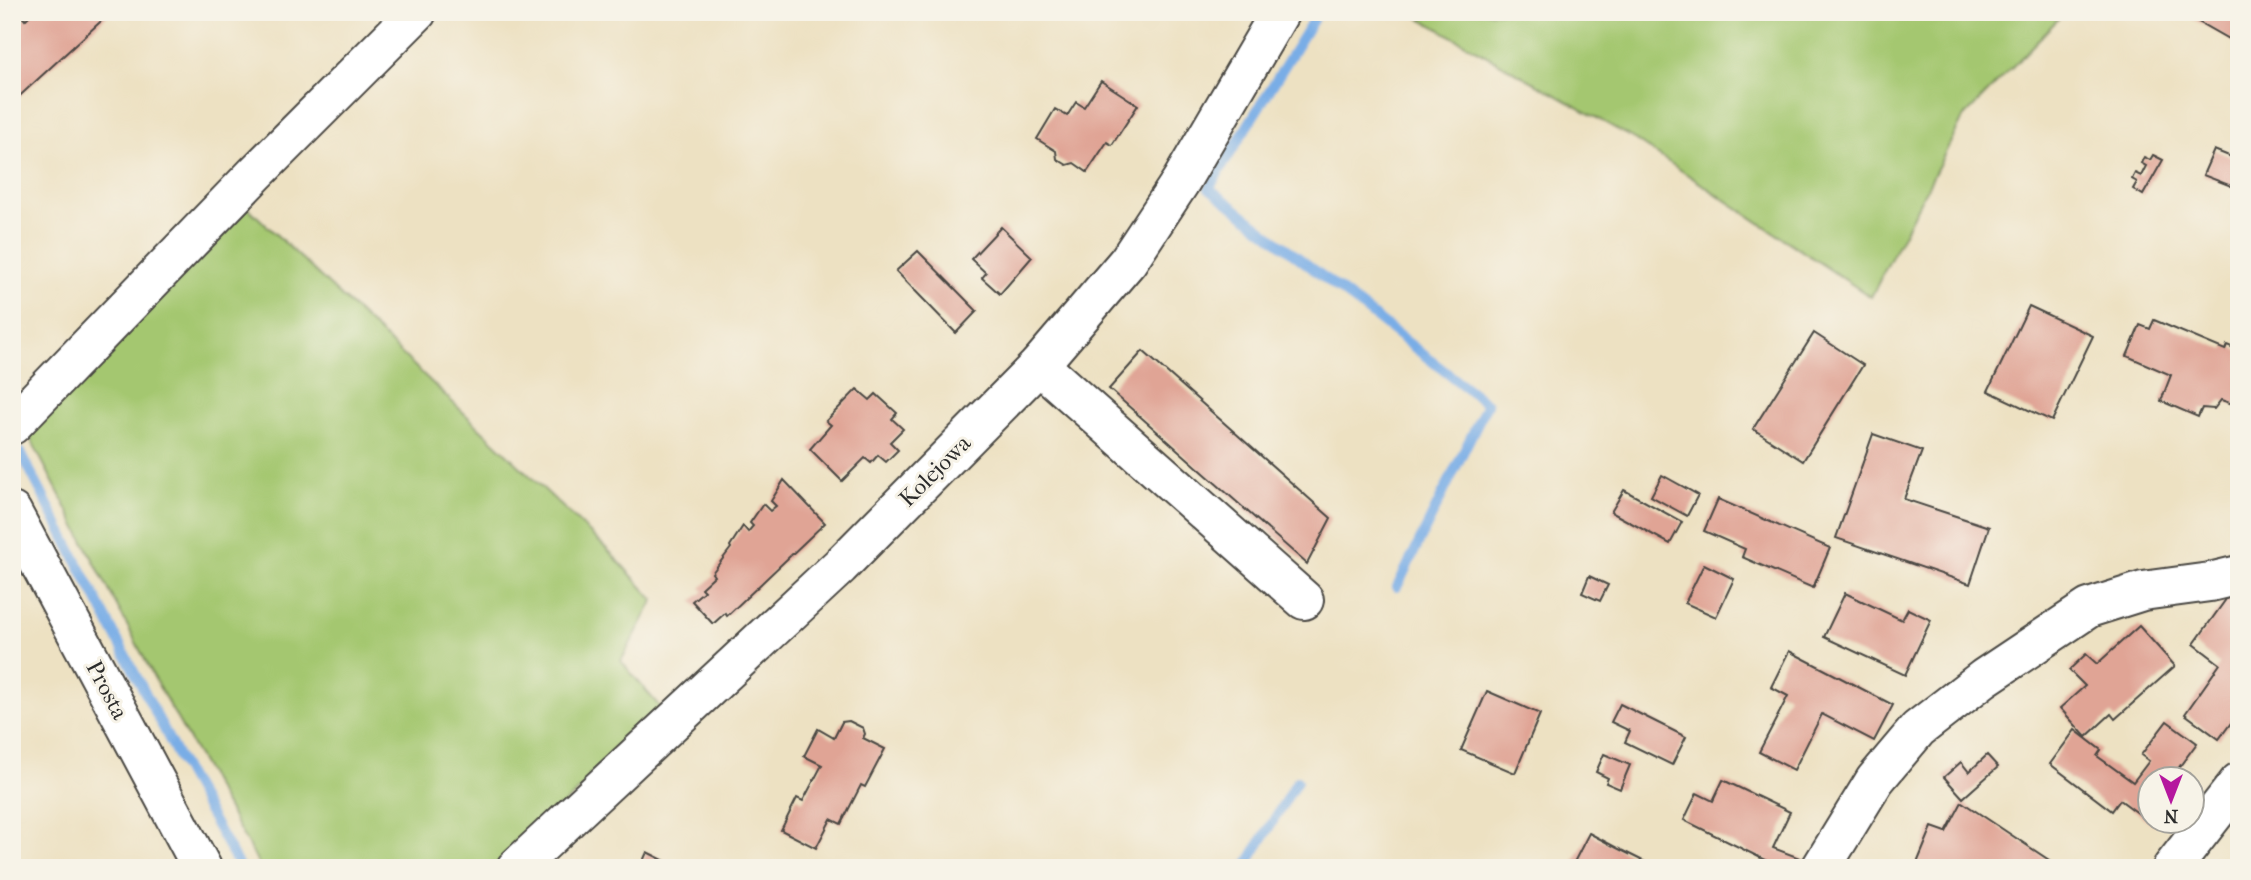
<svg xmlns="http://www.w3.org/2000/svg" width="2251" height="880" font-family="'IM FELL French Canon',serif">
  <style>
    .green { fill: #a4c770; stroke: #68794e; stroke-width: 2 }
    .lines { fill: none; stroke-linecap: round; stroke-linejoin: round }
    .stream { stroke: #79ade6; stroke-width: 10 }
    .building { fill: #e0a495 }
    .minor-casing { stroke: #484642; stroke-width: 42 }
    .minor { stroke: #fff; stroke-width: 38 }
    .labels { text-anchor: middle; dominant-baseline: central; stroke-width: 6; stroke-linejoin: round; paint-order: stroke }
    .street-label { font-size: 23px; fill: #2b2b2b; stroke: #f7f3e8 }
  </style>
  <rect width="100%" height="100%" fill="#f7f3e8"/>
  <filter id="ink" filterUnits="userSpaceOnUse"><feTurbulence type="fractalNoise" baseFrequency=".0143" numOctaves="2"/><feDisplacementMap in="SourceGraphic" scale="14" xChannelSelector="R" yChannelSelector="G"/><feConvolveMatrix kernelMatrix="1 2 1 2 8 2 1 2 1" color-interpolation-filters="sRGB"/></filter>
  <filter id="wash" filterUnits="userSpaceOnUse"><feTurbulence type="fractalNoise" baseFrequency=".00686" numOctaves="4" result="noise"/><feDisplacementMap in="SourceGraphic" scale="28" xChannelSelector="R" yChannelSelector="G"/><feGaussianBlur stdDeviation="1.57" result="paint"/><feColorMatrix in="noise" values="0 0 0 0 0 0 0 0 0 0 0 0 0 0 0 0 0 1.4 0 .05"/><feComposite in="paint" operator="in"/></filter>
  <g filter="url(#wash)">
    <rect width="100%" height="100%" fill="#ede1c2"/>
    <!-- green -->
    <g class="green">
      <polygon points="1409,12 2065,12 1963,118 1871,297 1634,139"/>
      <polygon points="242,202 610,552 654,600 621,661 665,713 493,868 261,868 157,683 24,426"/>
    </g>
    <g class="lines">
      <!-- stream -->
      <g class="stream">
        <polyline points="1318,12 1209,188 1487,404 1397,587"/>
        <polyline points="21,453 187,774 240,868"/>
        <polyline points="1245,868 1297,781"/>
      </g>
    </g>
    <g id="blocks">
      <!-- building -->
      <g class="building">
        <polygon points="12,12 19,13 25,20 29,16 27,12 111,12 12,103"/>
        <polygon points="2181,12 2239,12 2239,45"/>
        <polygon points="1101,81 1138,105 1112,145 1107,142 1087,172 1074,163 1067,165 1057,159 1056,151 1037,139 1055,109 1067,116 1076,102 1084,107"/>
        <polygon points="2214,150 2239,160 2239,189 2203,175"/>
        <polygon points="2153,155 2163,160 2143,195 2133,189 2137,182 2132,179 2135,173 2141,176 2146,166 2141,163 2144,157 2150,160"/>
        <polygon points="1001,227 1032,257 1000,294 982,278 986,273 971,259"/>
        <polygon points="918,251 977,311 956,333 896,271"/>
        <polygon points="2029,306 2093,336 2052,421 1988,391"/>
        <polygon points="2154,320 2225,350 2227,345 2239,350 2239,406 2221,400 2214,409 2202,408 2198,417 2161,401 2171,375 2127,356 2140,325 2150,329"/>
        <polygon points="1814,333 1863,365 1803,461 1753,429"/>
        <polygon points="1143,351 1331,518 1307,564 1109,389"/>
        <polygon points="857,389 870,400 876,394 897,413 892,419 903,429 890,442 898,450 886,462 878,455 871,463 865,458 842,481 810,449 831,425 826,421"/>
        <polygon points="1873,434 1922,451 1904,499 1989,527 1970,584 1836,538"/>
        <polygon points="1662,475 1698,495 1687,516 1651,496"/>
        <polygon points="784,480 825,523 727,616 725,613 713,624 692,601 704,591 701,588 714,576 712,573 731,548 730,546 743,526 748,532 753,526 750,523 763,504 770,511 776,506 771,501"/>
        <polygon points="1624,490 1682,522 1670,544 1611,512"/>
        <polygon points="1718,499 1830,548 1813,588 1742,557 1745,549 1704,531"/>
        <polygon points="1704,564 1734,579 1716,617 1685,603"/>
        <polygon points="1589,576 1608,585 1600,601 1582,593"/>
        <polygon points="2234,588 2239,591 2239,712 2219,739 2185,714 2220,664 2194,644"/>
        <polygon points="1845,593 1902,620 1908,609 1931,620 1905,675 1824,637"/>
        <polygon points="2139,626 2175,666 2115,719 2111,714 2086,737 2060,708 2085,686 2069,670 2086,654 2097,664"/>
        <polygon points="1789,651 1893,705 1874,741 1822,714 1794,770 1759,752 1788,696 1771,687"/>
        <polygon points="1487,691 1540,714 1515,773 1461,750"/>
        <polygon points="1620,704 1686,737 1672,765 1625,742 1630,731 1611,722"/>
        <polygon points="849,721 863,728 865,734 863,738 885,749 865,787 861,785 841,824 831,819 816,848 781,830 797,798 803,801 822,765 804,756 818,729 834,738 842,722"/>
        <polygon points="2167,721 2197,743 2171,778 2150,778 2150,820 2158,820 2154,825 2120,800 2112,811 2050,764 2075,730 2101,750 2097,756 2133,782 2149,761 2141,755"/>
        <polygon points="1604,754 1630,765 1620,789 1606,783 1608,778 1596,772"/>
        <polygon points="1987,755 1998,767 1963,798 1944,777 1961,762 1969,772"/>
        <polygon points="1723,780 1790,812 1773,848 1805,860 1802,868 1765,868 1767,861 1684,820 1697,793 1713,801"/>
        <polygon points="1962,802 2049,860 2043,868 1915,868 1932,827 1946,832"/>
        <polygon points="1589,833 1617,848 1657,868 1571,868"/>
        <polygon points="647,852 679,868 640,868"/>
      </g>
    </g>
  </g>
  <g filter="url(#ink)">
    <use href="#blocks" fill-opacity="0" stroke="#484642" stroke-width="2"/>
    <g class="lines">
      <defs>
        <g id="minor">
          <polyline points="1039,365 1304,600"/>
          <polyline points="12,425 255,174 417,12"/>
          <polyline points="12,512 202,868"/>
          <polyline points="516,868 840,566 1039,365 1128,261 1181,181 1280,12"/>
          <polyline points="1821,868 1875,780 1918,729 1984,678 2089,608 2143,591 2210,582 2239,575"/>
          <polyline points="2172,868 2239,782"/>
        </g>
      </defs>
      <!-- minor casing -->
      <use href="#minor" class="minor-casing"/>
      <!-- minor -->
      <use href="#minor" class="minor"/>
    </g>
  </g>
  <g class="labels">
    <!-- street labels -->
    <g class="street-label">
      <text transform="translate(935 471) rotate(-45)">Kolejowa</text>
      <text transform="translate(107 690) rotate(62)">Prosta</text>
    </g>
  </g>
  <!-- margin -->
  <rect width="2251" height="880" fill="none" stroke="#f7f3e8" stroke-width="42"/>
  <!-- north arrow -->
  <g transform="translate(2171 800) rotate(180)"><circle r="33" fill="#f7f3e8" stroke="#a5a39c" stroke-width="2"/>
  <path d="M0-5L12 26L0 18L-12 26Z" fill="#b5179e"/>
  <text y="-10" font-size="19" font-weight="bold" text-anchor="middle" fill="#2b2b2b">N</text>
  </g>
</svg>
